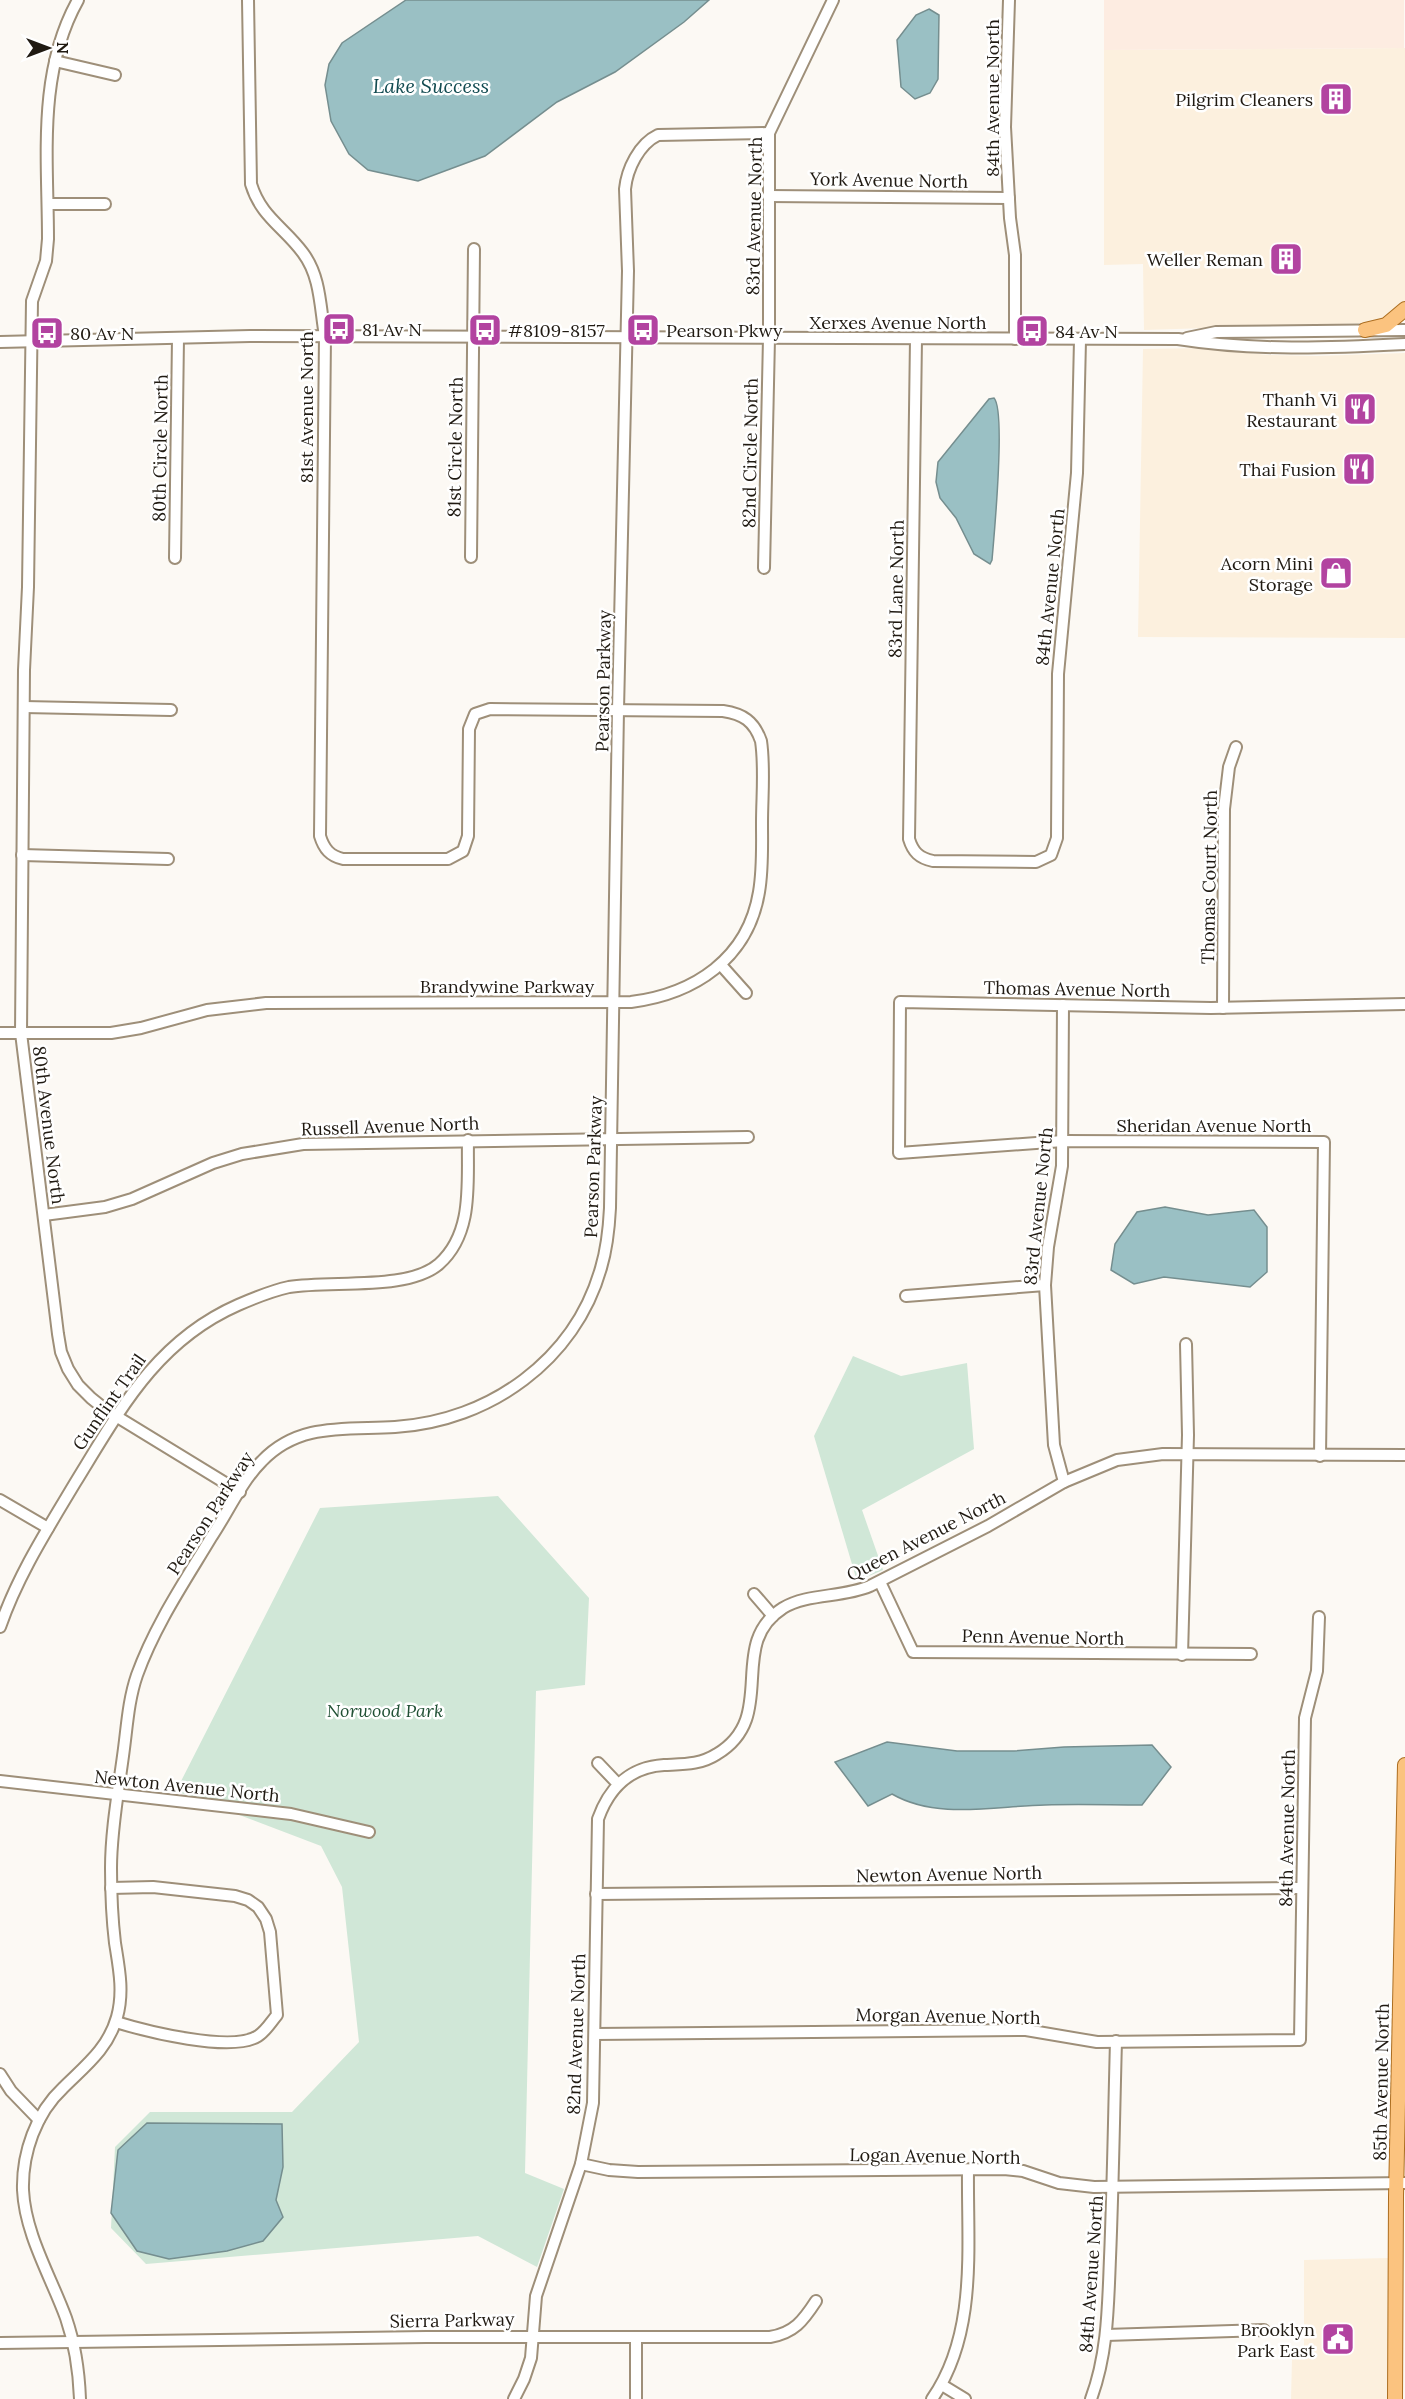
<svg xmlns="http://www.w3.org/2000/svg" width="1405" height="2399" font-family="Lora,serif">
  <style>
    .built { fill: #fcf0de }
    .industrial { fill: #fdece1 }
    .green { fill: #d0e7d7 }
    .water { fill: #9ac0c4; stroke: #758e8f; stroke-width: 1.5 }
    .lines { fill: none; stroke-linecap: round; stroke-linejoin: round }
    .minor-casing { stroke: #9e8f79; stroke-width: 14 }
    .major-casing { stroke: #ac6e21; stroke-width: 16 }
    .minor { stroke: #fff; stroke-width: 10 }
    .major { stroke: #fbc37f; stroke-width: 14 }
    .labels { text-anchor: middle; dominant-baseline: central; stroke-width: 5; stroke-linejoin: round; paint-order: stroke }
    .street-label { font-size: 18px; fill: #201a12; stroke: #fff }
    .poi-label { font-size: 18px; fill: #201a12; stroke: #fff; text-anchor: end }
    .park-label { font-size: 18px; font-style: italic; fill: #205034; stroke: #fff }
    .water-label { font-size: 20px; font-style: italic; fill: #124b51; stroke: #fff }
  </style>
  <rect width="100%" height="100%" fill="#fcf9f4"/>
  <!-- built -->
  <g class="built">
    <polygon points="1405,48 1405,303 1382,321 1373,323 1144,330 1143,264 1104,265 1104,50"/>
    <polygon points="1205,348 1268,355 1316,356 1405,353 1405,638 1138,637 1143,349"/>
    <polygon points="1388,2258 1389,2399 1291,2399 1292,2359 1304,2359 1304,2260"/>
  </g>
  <!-- industrial -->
  <polygon class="industrial" points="1104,0 1404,0 1404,48 1104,50"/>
  <!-- green -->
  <g class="green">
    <polygon points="853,1356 901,1376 967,1363 974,1449 862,1510 883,1570 857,1581 814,1436"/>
    <polygon points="498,1496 589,1598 585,1685 536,1691 525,2173 564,2189 537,2267 478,2236 146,2264 111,2228 115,2147 150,2112 292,2112 359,2042 342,1887 321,1846 176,1791 320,1508"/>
  </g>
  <!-- water -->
  <g class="water">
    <polygon points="406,0 709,0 684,22 615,72 557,102 485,156 418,181 368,170 349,154 331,121 325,85 329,64 342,43"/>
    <polygon points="929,9 939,15 938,79 930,93 915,99 901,87 897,40 916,15"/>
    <path d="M 994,398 C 1006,411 994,536 992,560 L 990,564 L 974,554 L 956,518 L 940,498 L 936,482 L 938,462 L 989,399 Z"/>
    <polygon points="1165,1207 1208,1215 1254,1210 1267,1227 1267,1272 1250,1287 1164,1277 1134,1284 1111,1270 1115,1244 1137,1212"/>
    <path d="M 887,1742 L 957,1751 L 1014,1751 L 1064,1747 L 1152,1745 L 1171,1767 L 1142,1805 C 1110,1805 1077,1804 1045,1805 C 995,1806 937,1820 892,1794 L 868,1806 L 835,1762 Z"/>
    <polygon points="147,2123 282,2124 283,2167 276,2200 283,2217 263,2241 227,2251 169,2259 137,2251 111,2213 118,2150"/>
  </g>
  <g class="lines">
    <defs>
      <g id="minor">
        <path d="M 78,0 C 37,73 48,159 48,239 L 46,261 L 32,301 L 28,587 L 24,670 L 21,1033 L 58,1334 L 61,1352 L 68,1369 L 78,1385 L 91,1398 L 106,1410 L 240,1492"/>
        <polyline points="1009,0 1005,127 1010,218 1015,255 1015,339"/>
        <polyline points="55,61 115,75"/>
        <polyline points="768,196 1009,198"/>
        <polyline points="48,204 105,204"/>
        <polyline points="1187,338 1216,332 1405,330"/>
        <path d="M 916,339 L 909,839 C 913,852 919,858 933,861 L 1036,862 L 1051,855 L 1057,838 L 1058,674 L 1077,473 L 1080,340"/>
        <path d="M 0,342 L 250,336 L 1178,339 C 1254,351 1329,348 1405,344"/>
        <polyline points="471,557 474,249"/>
        <polyline points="175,558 178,338"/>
        <polyline points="764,568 769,338 769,133 833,0"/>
        <polyline points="24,707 171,710"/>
        <polyline points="22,855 168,859"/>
        <polyline points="721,965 746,993"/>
        <polyline points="1063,1005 1062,1166 1048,1247 1045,1285 1054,1445 1064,1482"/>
        <polyline points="1223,1008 1224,809 1229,767 1236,747"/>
        <path d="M 0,1033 L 111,1033 L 141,1028 L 207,1010 L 266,1003 L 631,1002 C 694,994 748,959 759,892 C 763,869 762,846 762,823 C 762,796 765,768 761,741 C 754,721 743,714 723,711 L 490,709 L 475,714 L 469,729 L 468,836 L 463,851 L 448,859 L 343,859 C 330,856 324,849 320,836 L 325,336 C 320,308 321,277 303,253 C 284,227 261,217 251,184 L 248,0"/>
        <polyline points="44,1215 105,1207 132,1199 213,1163 242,1154 303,1144 748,1137"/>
        <polyline points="906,1296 1045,1285"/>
        <polyline points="1320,1456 1324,1142 1063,1141 899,1153 900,1002 1211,1008 1405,1004"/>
        <polyline points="0,1500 48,1528"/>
        <polyline points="880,1582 913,1652 1251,1654"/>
        <polyline points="754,1594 773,1616"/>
        <path d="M 0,1627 C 18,1575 47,1530 75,1483 C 120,1410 156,1341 238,1305 C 254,1298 271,1291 289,1287 C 332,1280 408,1291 439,1264 C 474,1233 467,1182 468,1140"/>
        <polyline points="1182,1655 1188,1435 1186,1344"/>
        <polyline points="598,1763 618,1784"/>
        <polyline points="0,1781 291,1814 369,1832"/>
        <path d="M 111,1888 L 153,1887 L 235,1896 L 248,1900 L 258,1907 L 266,1919 L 270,1932 L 277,2015 C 271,2022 266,2031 258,2036 C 232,2053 145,2031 116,2022"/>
        <polyline points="596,1894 1302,1888"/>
        <polyline points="595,2034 1026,2030 1097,2042 1300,2040 1305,1718 1317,1671 1319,1617"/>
        <polyline points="0,2074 11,2091 39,2120"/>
        <polyline points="581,2164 609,2170 638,2172 1004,2169 1023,2171 1059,2183 1094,2187 1405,2183"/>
        <polyline points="1106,2335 1264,2330"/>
        <path d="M 0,2343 L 426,2337 L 770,2337 C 794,2333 803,2321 816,2301"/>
        <polyline points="942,2385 965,2399"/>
        <path d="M 80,2399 C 79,2372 75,2344 66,2318 C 51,2277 25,2234 23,2190 C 22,2153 36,2113 63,2088 C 85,2066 108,2049 117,2017 C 124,1992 119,1968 115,1943 C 112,1918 111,1893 111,1868 C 111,1831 118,1793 123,1756 C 127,1728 128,1701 137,1675 C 155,1625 185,1581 212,1536 C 228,1512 241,1482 262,1461 C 299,1422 347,1430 395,1427 C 490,1421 575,1360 601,1268 C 607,1248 609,1228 610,1208 L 618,710 L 628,271 L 625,189 C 627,169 639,144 658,135 L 769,133"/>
        <path d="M 514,2399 L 524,2379 L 531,2358 L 536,2296 L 581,2164 L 593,2103 L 598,1819 C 609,1788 630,1767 664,1765 C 683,1764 700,1765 717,1754 C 780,1716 725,1645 783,1608 C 808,1593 842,1598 870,1586 L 988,1526 L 1064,1482 L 1117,1460 L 1163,1454 L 1405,1455"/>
        <polyline points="636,2399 636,2337"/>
        <path d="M 932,2399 C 978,2333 967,2246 968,2170"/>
        <path d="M 1091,2399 C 1108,2353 1108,2306 1110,2258 C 1113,2186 1114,2114 1116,2041"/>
      </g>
      <g id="major">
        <polyline points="1365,330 1386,325 1405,309"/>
        <polyline points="1395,2399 1396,2197 1405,1765"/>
      </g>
    </defs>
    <!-- minor casing -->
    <use href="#minor" class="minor-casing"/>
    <!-- major casing -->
    <use href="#major" class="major-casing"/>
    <!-- minor -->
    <use href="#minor" class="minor"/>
    <!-- major -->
    <use href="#major" class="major"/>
  </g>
  <!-- icons -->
  <defs>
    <symbol id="building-square" viewBox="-11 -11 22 22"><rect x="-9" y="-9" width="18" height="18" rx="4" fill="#b243a0" stroke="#fff"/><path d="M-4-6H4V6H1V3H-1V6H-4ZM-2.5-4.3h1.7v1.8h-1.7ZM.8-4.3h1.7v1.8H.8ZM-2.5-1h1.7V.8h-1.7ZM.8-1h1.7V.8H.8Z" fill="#fff"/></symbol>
    <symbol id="bus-square" viewBox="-11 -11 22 22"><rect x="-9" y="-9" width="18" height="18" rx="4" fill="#b243a0" stroke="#fff"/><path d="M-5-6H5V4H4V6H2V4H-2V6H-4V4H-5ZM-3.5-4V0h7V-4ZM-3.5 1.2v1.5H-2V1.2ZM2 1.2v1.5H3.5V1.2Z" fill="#fff"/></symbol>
    <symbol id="restaurant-square" viewBox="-11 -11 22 22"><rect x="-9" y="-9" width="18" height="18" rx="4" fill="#b243a0" stroke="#fff"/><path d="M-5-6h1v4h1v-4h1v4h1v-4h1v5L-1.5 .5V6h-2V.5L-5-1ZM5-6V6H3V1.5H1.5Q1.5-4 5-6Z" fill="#fff"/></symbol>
    <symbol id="shop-square" viewBox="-11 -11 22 22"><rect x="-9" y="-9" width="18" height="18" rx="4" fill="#b243a0" stroke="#fff"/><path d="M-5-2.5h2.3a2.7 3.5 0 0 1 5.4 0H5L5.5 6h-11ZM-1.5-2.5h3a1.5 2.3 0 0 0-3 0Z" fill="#fff"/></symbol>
    <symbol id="civic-square" viewBox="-11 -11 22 22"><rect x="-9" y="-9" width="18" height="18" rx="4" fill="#b243a0" stroke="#fff"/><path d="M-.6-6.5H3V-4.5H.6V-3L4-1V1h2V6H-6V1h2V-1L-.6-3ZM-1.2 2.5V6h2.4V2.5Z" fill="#fff"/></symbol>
  </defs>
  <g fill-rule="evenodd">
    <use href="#building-square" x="1317" y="80" width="38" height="38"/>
    <use href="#building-square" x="1267" y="240" width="38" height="38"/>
    <use href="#bus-square" x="320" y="310" width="38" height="38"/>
    <use href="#bus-square" x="466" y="311" width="38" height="38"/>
    <use href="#bus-square" x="624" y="311" width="38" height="38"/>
    <use href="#bus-square" x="1013" y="312" width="38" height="38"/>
    <use href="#bus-square" x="28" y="314" width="38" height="38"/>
    <use href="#restaurant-square" x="1341" y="390" width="38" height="38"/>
    <use href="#restaurant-square" x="1340" y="450" width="38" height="38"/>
    <use href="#shop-square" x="1317" y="554" width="38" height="38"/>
    <use href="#civic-square" x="1319" y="2320" width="38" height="38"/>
  </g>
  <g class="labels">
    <!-- street labels -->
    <g class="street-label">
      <text transform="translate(992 98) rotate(-90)">84th Avenue North</text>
      <text transform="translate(889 180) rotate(1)">York Avenue North</text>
      <text transform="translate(754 216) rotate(-89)">83rd Avenue North</text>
      <text x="898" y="322">Xerxes Avenue North</text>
      <text transform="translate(306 407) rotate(-90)">81st Avenue North</text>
      <text transform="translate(455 447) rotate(-89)">81st Circle North</text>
      <text transform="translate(160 448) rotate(-89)">80th Circle North</text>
      <text transform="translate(750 453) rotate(-89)">82nd Circle North</text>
      <text transform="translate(1050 587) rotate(-84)">84th Avenue North</text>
      <text transform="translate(896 589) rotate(-89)">83rd Lane North</text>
      <text transform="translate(603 681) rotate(-89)">Pearson Parkway</text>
      <text transform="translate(1209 877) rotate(-89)">Thomas Court North</text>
      <text x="507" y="986">Brandywine Parkway</text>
      <text transform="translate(1077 989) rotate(1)">Thomas Avenue North</text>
      <text transform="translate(49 1125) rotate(83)">80th Avenue North</text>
      <text x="1214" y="1125">Sheridan Avenue North</text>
      <text transform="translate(390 1126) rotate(-2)">Russell Avenue North</text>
      <text transform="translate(593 1167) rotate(-88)">Pearson Parkway</text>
      <text transform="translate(1038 1206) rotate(-84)">83rd Avenue North</text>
      <text transform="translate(109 1402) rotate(-55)">Gunflint Trail</text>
      <text transform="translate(210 1513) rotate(-57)">Pearson Parkway</text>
      <text transform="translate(926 1536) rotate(-27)">Queen Avenue North</text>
      <text transform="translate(1043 1637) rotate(1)">Penn Avenue North</text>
      <text transform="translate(187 1786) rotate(6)">Newton Avenue North</text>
      <text transform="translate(1287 1828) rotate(-89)">84th Avenue North</text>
      <text transform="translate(949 1874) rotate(-1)">Newton Avenue North</text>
      <text transform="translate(948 2016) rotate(1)">Morgan Avenue North</text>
      <text transform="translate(576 2034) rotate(-88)">82nd Avenue North</text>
      <text transform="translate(1381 2082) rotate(-89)">85th Avenue North</text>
      <text transform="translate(935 2156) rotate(1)">Logan Avenue North</text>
      <text transform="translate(1091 2274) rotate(-86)">84th Avenue North</text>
      <text transform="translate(452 2320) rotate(-1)">Sierra Parkway</text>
    </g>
    <!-- poi labels -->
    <g class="poi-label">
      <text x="1313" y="99">Pilgrim Cleaners</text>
      <text x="1263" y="259">Weller Reman</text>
      <text x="362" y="329" text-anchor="start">81 Av N</text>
      <text x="508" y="330" text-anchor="start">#8109-8157</text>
      <text x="666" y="330" text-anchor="start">Pearson Pkwy</text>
      <text x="1055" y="331" text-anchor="start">84 Av N</text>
      <text x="70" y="333" text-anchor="start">80 Av N</text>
      <text x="1337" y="399">Thanh Vi<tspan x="1337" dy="21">Restaurant</tspan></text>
      <text x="1336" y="469">Thai Fusion</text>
      <text x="1313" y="563">Acorn Mini<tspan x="1313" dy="21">Storage</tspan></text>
      <text x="1315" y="2329">Brooklyn<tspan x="1315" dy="21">Park East</tspan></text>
    </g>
    <!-- park labels -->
    <g class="park-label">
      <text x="385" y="1710">Norwood Park</text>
    </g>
    <!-- water labels -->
    <g class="water-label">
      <text x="431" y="85">Lake Success</text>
    </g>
  </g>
  <!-- north arrow -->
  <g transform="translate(48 48) rotate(90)" stroke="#ffffff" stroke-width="4.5" paint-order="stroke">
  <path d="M0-4.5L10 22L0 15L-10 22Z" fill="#201a12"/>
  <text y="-9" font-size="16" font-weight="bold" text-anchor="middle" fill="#201a12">N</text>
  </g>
</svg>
